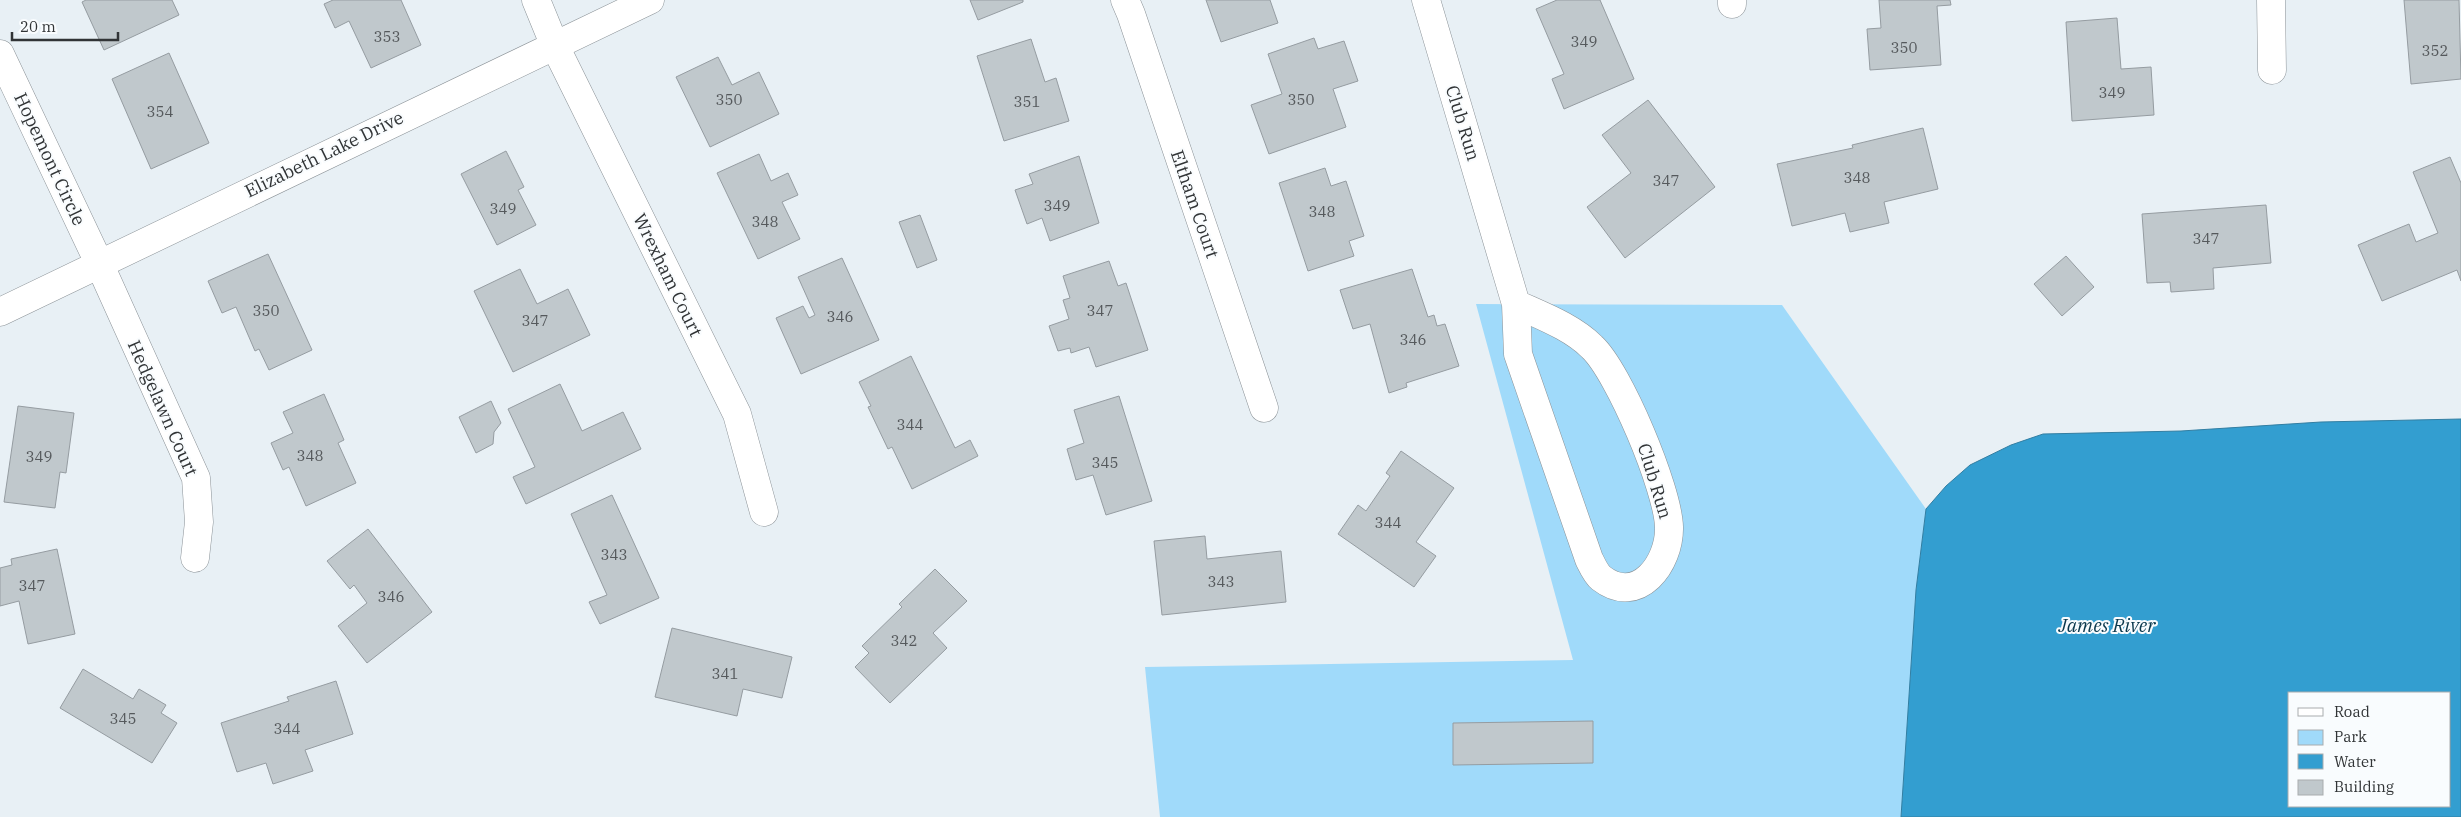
<svg xmlns="http://www.w3.org/2000/svg" width="2461" height="817" font-family="'IBM Plex Serif',serif">
  <style>
    .green { fill: #a0dafa }
    .water { fill: #339ed0; stroke: #327ea2; fill-rule: evenodd }
    .building { fill: #c0c8cc; stroke: #959ca1 }
    .lines { fill: none; stroke-linecap: round; stroke-linejoin: round }
    .street-casing { stroke: #8b9297; stroke-width: 29 }
    .street { stroke: #fff; stroke-width: 28 }
    .labels { text-anchor: middle; dominant-baseline: central; stroke-width: 4; stroke-linejoin: round; paint-order: stroke }
    .number-label { font-size: 15px; fill: #55595c }
    .street-label { font-size: 18px; fill: #313436; stroke: #f9fcfe }
    .water-label { font-size: 19px; font-style: italic; fill: #0a384d; stroke: #f9fcfe }
  </style>
  <rect width="100%" height="100%" fill="#e8f0f5"/>
  <!-- green -->
  <polygon class="green" points="1476,304 1782,305 1926,509 1916,590 1901,817 1160,817 1145,667 1573,660"/>
  <!-- water -->
  <path class="water" d="M 2461,419 L 2461,817 L 1901,817 L 1916,590 L 1926,509 L 1946,486 L 1970,465 L 2011,445 L 2043,434 L 2181,431 L 2321,422 ZM 2290,693 L 2450,693 L 2450,806 L 2290,806 Z"/>
  <!-- building -->
  <g class="building">
    <polygon points="86,0 172,0 179,15 104,50 82,2"/>
    <polygon points="333,0 401,0 421,45 371,68 349,21 335,28 324,4"/>
    <polygon points="970,0 1023,0 1023,2 978,20"/>
    <polygon points="1206,0 1270,0 1278,23 1221,42"/>
    <polygon points="1557,0 1600,0 1634,79 1564,109 1552,79 1564,74 1536,9"/>
    <polygon points="1879,0 1950,0 1951,5 1937,6 1941,65 1870,70 1867,29 1881,28"/>
    <polygon points="2404,0 2459,0 2461,79 2411,84"/>
    <polygon points="2117,18 2121,69 2151,67 2154,115 2072,121 2066,22"/>
    <polygon points="1314,38 1318,49 1344,41 1358,81 1333,89 1346,127 1269,154 1251,105 1282,94 1268,54"/>
    <polygon points="1031,39 1045,82 1056,78 1069,121 1004,141 977,56"/>
    <polygon points="169,53 209,143 151,169 112,79"/>
    <polygon points="718,57 732,85 759,72 779,114 710,147 676,77"/>
    <polygon points="1648,100 1715,187 1625,258 1587,207 1631,173 1602,135"/>
    <polygon points="1923,128 1938,189 1884,202 1889,223 1850,232 1845,213 1792,226 1777,164 1853,148 1852,145"/>
    <polygon points="506,151 524,187 518,190 536,225 497,245 461,174"/>
    <polygon points="759,154 771,181 788,173 798,195 782,202 800,239 758,259 717,173"/>
    <polygon points="1079,156 1099,223 1050,241 1042,218 1027,224 1015,190 1033,184 1029,174"/>
    <polygon points="2450,157 2461,183 2461,281 2457,270 2382,301 2358,245 2409,224 2416,242 2438,233 2413,172"/>
    <polygon points="1325,168 1331,186 1346,181 1364,236 1349,241 1354,256 1308,271 1279,183"/>
    <polygon points="2266,205 2271,263 2213,268 2214,289 2171,292 2170,282 2147,283 2142,214"/>
    <polygon points="920,215 937,260 917,268 899,222"/>
    <polygon points="268,254 312,350 269,370 259,349 255,351 236,307 222,313 208,281"/>
    <polygon points="2066,256 2094,287 2062,316 2034,284"/>
    <polygon points="842,258 879,340 801,374 776,318 803,306 809,318 815,315 798,277"/>
    <polygon points="1109,261 1118,286 1126,283 1148,350 1096,367 1089,347 1071,353 1070,348 1058,351 1049,326 1069,319 1063,300 1070,298 1063,276"/>
    <polygon points="520,269 537,304 568,289 590,335 513,372 474,291"/>
    <polygon points="1412,269 1428,317 1434,315 1437,326 1445,324 1459,366 1406,383 1407,387 1389,393 1370,324 1353,329 1340,290"/>
    <polygon points="911,356 955,448 970,440 978,456 912,489 892,447 888,449 868,407 871,406 859,382"/>
    <polygon points="560,384 582,431 623,412 641,449 526,504 513,477 535,467 508,409"/>
    <polygon points="324,394 344,440 338,443 356,483 306,506 289,467 283,470 271,443 293,433 283,412"/>
    <polygon points="1119,396 1152,501 1106,515 1093,475 1076,480 1067,449 1084,443 1074,410"/>
    <polygon points="491,401 501,423 494,432 493,444 476,453 459,417"/>
    <polygon points="18,406 74,413 66,473 60,472 55,508 4,502"/>
    <polygon points="1401,451 1454,488 1416,542 1436,556 1414,587 1338,534 1358,505 1366,511 1390,476 1386,473"/>
    <polygon points="612,495 659,598 600,624 589,602 607,595 571,514"/>
    <polygon points="368,529 432,612 367,663 338,626 367,603 354,585 350,589 327,561"/>
    <polygon points="1205,536 1207,559 1281,551 1286,602 1162,615 1154,541"/>
    <polygon points="57,549 75,634 28,644 19,601 0,606 0,568 12,565 11,559"/>
    <polygon points="935,569 967,601 933,633 947,648 890,703 855,667 869,653 862,646 902,607 899,604"/>
    <polygon points="672,628 792,657 782,698 743,689 737,716 655,697"/>
    <polygon points="83,669 133,699 139,689 166,705 161,713 177,723 152,763 60,708"/>
    <polygon points="336,681 353,734 305,750 313,771 273,784 266,763 237,772 221,723 289,701 287,697"/>
    <polygon points="1593,721 1593,763 1453,765 1453,723"/>
  </g>
  <g class="lines">
    <defs>
      <g id="street">
        <polyline points="536,0 554,44 737,414 764,512"/>
        <polyline points="1125,0 1131,14 1264,408"/>
        <path d="M 1426,0 L 1516,304 L 1518,354 L 1589,559 C 1592,565 1596,574 1601,578 C 1638,607 1670,563 1669,527 C 1668,489 1619,372 1592,347 C 1572,327 1542,316 1516,304"/>
        <polyline points="1732,0 1732,4"/>
        <polyline points="2271,0 2272,70"/>
        <polyline points="0,54 99,263 196,478 199,522 195,558"/>
        <polyline points="0,312 650,0"/>
      </g>
    </defs>
    <!-- street casing -->
    <use href="#street" class="street-casing"/>
    <!-- street -->
    <use href="#street" class="street"/>
  </g>
  <g class="labels">
    <!-- number labels -->
    <g class="number-label">
      <text x="387" y="36">353</text>
      <text x="1584" y="41">349</text>
      <text x="1904" y="47">350</text>
      <text x="2435" y="50">352</text>
      <text x="2112" y="92">349</text>
      <text x="729" y="99">350</text>
      <text x="1301" y="99">350</text>
      <text x="1027" y="101">351</text>
      <text x="160" y="111">354</text>
      <text x="1857" y="177">348</text>
      <text x="1666" y="180">347</text>
      <text x="1057" y="205">349</text>
      <text x="503" y="208">349</text>
      <text x="1322" y="211">348</text>
      <text x="765" y="221">348</text>
      <text x="2206" y="238">347</text>
      <text x="266" y="310">350</text>
      <text x="1100" y="310">347</text>
      <text x="840" y="316">346</text>
      <text x="535" y="320">347</text>
      <text x="1413" y="339">346</text>
      <text x="910" y="424">344</text>
      <text x="310" y="455">348</text>
      <text x="39" y="456">349</text>
      <text x="1105" y="462">345</text>
      <text x="1388" y="522">344</text>
      <text x="614" y="554">343</text>
      <text x="1221" y="581">343</text>
      <text x="32" y="585">347</text>
      <text x="391" y="596">346</text>
      <text x="904" y="640">342</text>
      <text x="725" y="673">341</text>
      <text x="123" y="718">345</text>
      <text x="287" y="728">344</text>
    </g>
    <!-- street labels -->
    <g class="street-label">
      <text transform="translate(1463 123) rotate(73)">Club Run</text>
      <text transform="translate(324 154) rotate(-26)">Elizabeth Lake Drive</text>
      <text transform="translate(50 159) rotate(65)">Hopemont Circle</text>
      <text transform="translate(1195 204) rotate(71)">Eltham Court</text>
      <text transform="translate(668 275) rotate(64)">Wrexham Court</text>
      <text transform="translate(163 408) rotate(66)">Hedgelawn Court</text>
      <text transform="translate(1655 481) rotate(73)">Club Run</text>
    </g>
    <!-- water labels -->
    <g class="water-label">
      <text x="2107" y="625">James River</text>
    </g>
  </g>
  <!-- legend -->
  <rect x="2288" y="692" width="162" height="115" fill="#f9fcfe" stroke="#a9acae"/>
  <rect x="2298" y="708" width="25" height="8" fill="#ffffff" stroke="#a9acae"/>
  <text x="2334" y="717" font-size="15" fill="#313436">Road</text>
  <rect x="2298" y="730" width="25" height="15" fill="#a0dafa" stroke="#a9acae"/>
  <text x="2334" y="742" font-size="15" fill="#313436">Park</text>
  <rect x="2298" y="754" width="25" height="15" fill="#339ed0" stroke="#a9acae"/>
  <text x="2334" y="767" font-size="15" fill="#313436">Water</text>
  <rect x="2298" y="780" width="25" height="15" fill="#c0c8cc" stroke="#a9acae"/>
  <text x="2334" y="792" font-size="15" fill="#313436">Building</text>
  <!-- scale -->
  <path d="M12 32v8h106v-8" fill="none" stroke="#313436" stroke-width="2.5"/>
  <text x="20" y="32" font-size="15" fill="#313436" stroke="#f9fcfe" stroke-width="4" paint-order="stroke">20 m</text>
</svg>
